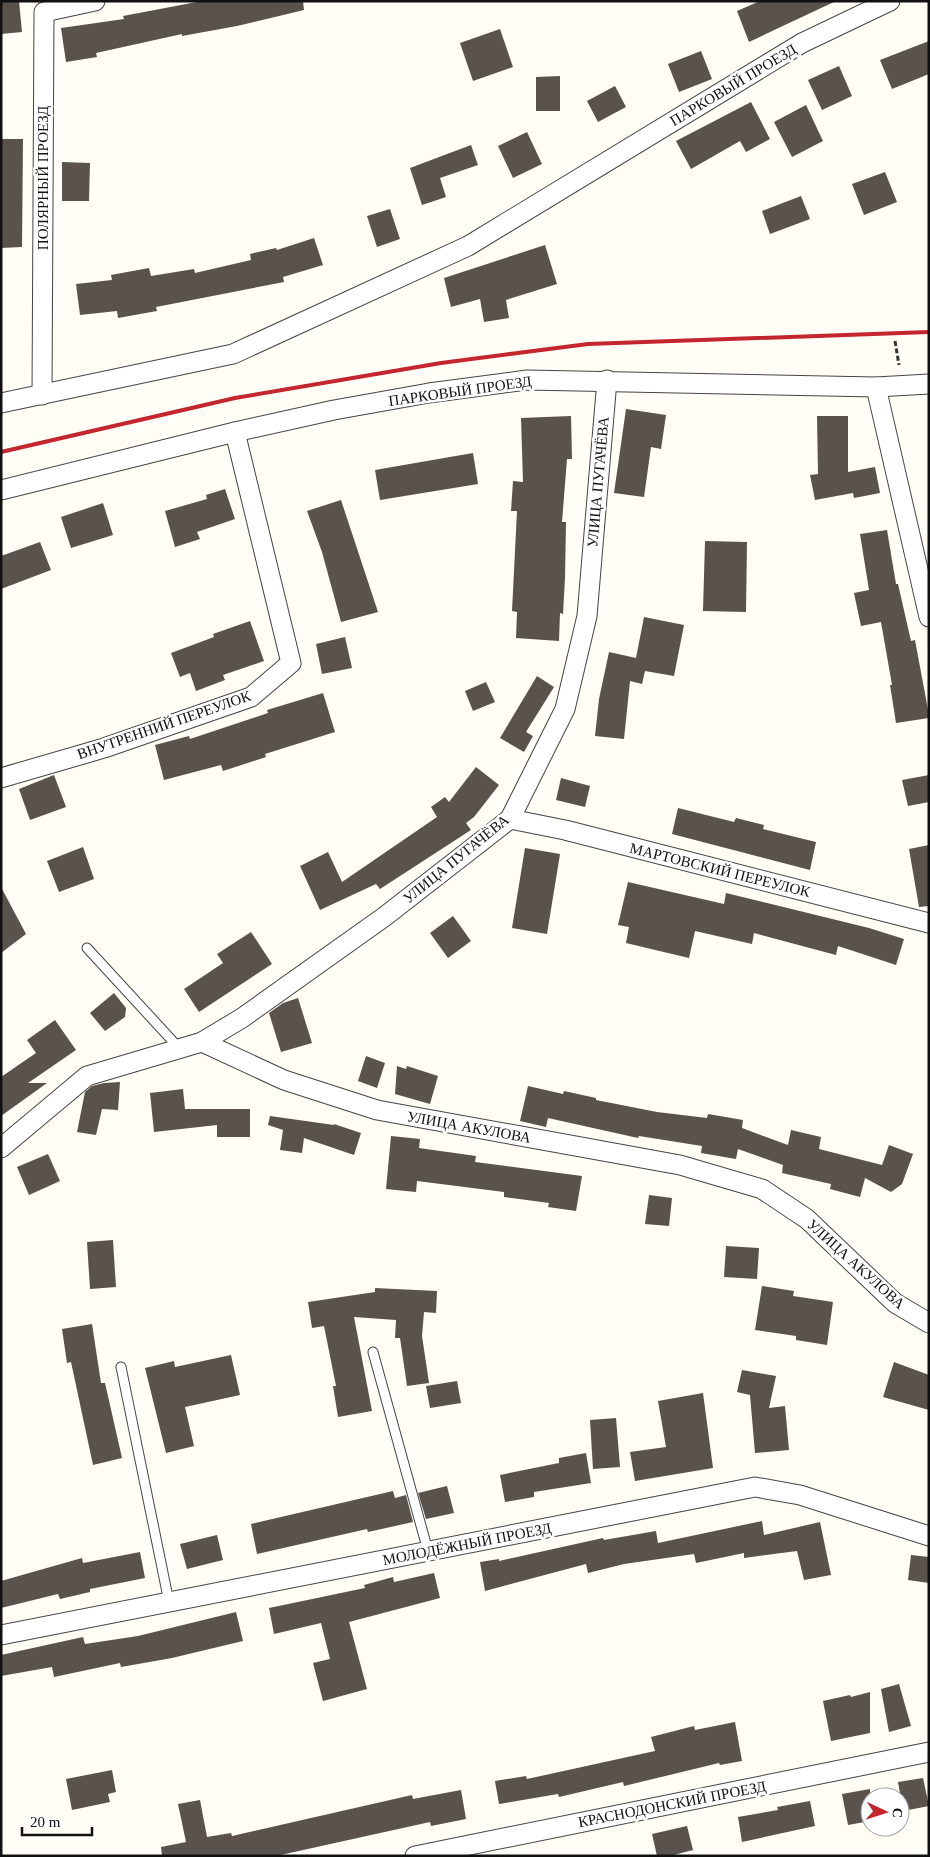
<svg xmlns="http://www.w3.org/2000/svg" width="930" height="1857" font-family="'Times New Roman',serif">
  <style>
    .building { fill: #5a524d }
    .lines { fill: none; stroke-linecap: round; stroke-linejoin: round }
    .lane-casing { stroke: #444; stroke-width: 11 }
    .street-casing { stroke: #444; stroke-width: 21 }
    .path { stroke: #333; stroke-width: 3; stroke-dasharray: 5 2.5; stroke-linecap: butt }
    .lane { stroke: #fff; stroke-width: 9 }
    .street { stroke: #fff; stroke-width: 19 }
    .rail { stroke: #c4262e; stroke-width: 4 }
    .labels { text-anchor: middle; dominant-baseline: central; stroke-width: 5; stroke-linejoin: round; paint-order: stroke }
    .street-label { font-size: 15px; fill: #111; stroke: #fff }
  </style>
  <rect width="100%" height="100%" fill="#fffdf5"/>
  <!-- building -->
  <g class="building">
    <polygon points="1,1 19,1 22,32 1,34"/>
    <polygon points="202,1 303,1 304,10 237,26 182,36 182,34 96,53 97,57 66,62 61,28 124,19 123,16"/>
    <polygon points="760,1 836,1 749,42 737,11"/>
    <polygon points="500,29 513,67 473,81 460,43"/>
    <polygon points="929,41 929,74 892,89 880,60"/>
    <polygon points="701,51 712,79 679,92 668,64"/>
    <polygon points="839,66 852,96 822,110 808,80"/>
    <polygon points="560,76 560,111 536,111 536,77"/>
    <polygon points="615,86 626,107 598,122 587,101"/>
    <polygon points="751,102 770,139 746,152 740,141 691,169 676,141"/>
    <polygon points="806,105 823,141 792,157 774,122"/>
    <polygon points="527,132 542,164 513,178 498,146"/>
    <polygon points="1,139 23,139 22,247 1,248"/>
    <polygon points="471,145 478,165 440,178 446,197 422,205 410,168"/>
    <polygon points="62,162 90,163 89,201 62,201"/>
    <polygon points="885,172 897,202 864,215 852,184"/>
    <polygon points="801,196 810,219 770,234 762,211"/>
    <polygon points="390,209 400,239 377,247 367,216"/>
    <polygon points="314,238 323,265 283,277 284,282 156,307 157,311 118,318 117,311 80,315 76,284 112,280 111,275 149,268 151,276 194,269 195,273 251,260 250,254 276,248 277,250"/>
    <polygon points="545,245 557,284 506,300 509,318 484,322 480,299 451,307 444,278"/>
    <polygon points="626,409 666,415 661,449 651,447 644,497 614,493"/>
    <polygon points="571,416 572,459 567,459 562,522 566,522 565,578 563,614 560,613 559,641 516,638 517,612 512,611 517,511 511,511 513,481 523,482 521,418"/>
    <polygon points="817,416 848,416 848,472 875,467 880,493 854,498 853,493 815,500 810,475 818,474"/>
    <polygon points="473,453 478,484 380,500 375,470"/>
    <polygon points="225,489 235,519 197,532 200,539 175,547 165,511 207,499 206,495"/>
    <polygon points="341,500 378,612 341,622 322,552 307,511"/>
    <polygon points="103,503 113,535 71,548 61,517"/>
    <polygon points="887,530 896,584 898,584 911,641 915,640 929,715 929,718 896,723 890,685 892,685 881,622 861,626 854,593 869,590 860,534"/>
    <polygon points="705,541 747,542 746,612 703,611"/>
    <polygon points="40,542 51,570 1,589 1,556"/>
    <polygon points="644,617 684,625 674,676 645,671 642,684 630,681 624,739 595,736 599,699 609,652 636,658"/>
    <polygon points="250,621 264,661 223,675 225,680 196,691 190,673 180,677 171,653 214,637 213,634"/>
    <polygon points="345,637 352,668 322,674 316,644"/>
    <polygon points="537,676 554,687 526,732 533,736 524,752 500,738"/>
    <polygon points="486,682 495,702 473,711 465,691"/>
    <polygon points="323,693 335,732 265,754 266,757 223,771 221,765 164,780 155,745 189,736 190,739 268,713 267,710"/>
    <polygon points="476,767 499,785 474,817 466,823 471,830 380,889 376,884 320,910 300,866 328,852 342,882 437,817 431,807 445,797 449,802"/>
    <polygon points="54,775 66,807 30,820 19,789"/>
    <polygon points="929,775 929,802 908,806 902,780"/>
    <polygon points="561,778 590,786 585,807 556,800"/>
    <polygon points="678,808 734,822 736,818 764,825 763,829 816,842 810,870 672,834"/>
    <polygon points="929,845 929,906 919,907 909,849"/>
    <polygon points="83,847 94,879 59,892 47,861"/>
    <polygon points="525,848 560,854 547,934 512,928"/>
    <polygon points="628,882 724,904 726,893 869,928 904,939 896,965 838,946 836,955 754,933 752,944 695,931 689,958 626,943 629,927 618,925"/>
    <polygon points="1,887 26,934 1,953"/>
    <polygon points="453,916 471,941 448,958 430,933"/>
    <polygon points="251,932 272,964 199,1012 184,989 223,963 217,954"/>
    <polygon points="114,993 126,1008 125,1017 105,1031 90,1013"/>
    <polygon points="298,998 312,1043 281,1052 269,1013 283,1003"/>
    <polygon points="55,1020 76,1050 28,1083 47,1083 1,1116 1,1077 36,1053 27,1040"/>
    <polygon points="366,1056 385,1063 377,1088 358,1081"/>
    <polygon points="397,1066 406,1069 407,1066 438,1076 430,1104 395,1094"/>
    <polygon points="120,1082 118,1110 102,1109 96,1135 77,1132 85,1092 92,1086 104,1083"/>
    <polygon points="528,1086 563,1094 564,1091 596,1098 596,1100 657,1112 707,1118 708,1114 743,1120 742,1128 788,1145 791,1130 821,1137 819,1149 882,1165 889,1145 913,1154 902,1184 891,1192 865,1178 860,1197 830,1189 831,1184 782,1173 783,1165 738,1149 736,1159 701,1153 702,1146 639,1136 638,1138 548,1118 546,1127 520,1121"/>
    <polygon points="183,1089 185,1109 250,1109 250,1137 217,1137 217,1125 154,1132 150,1093"/>
    <polygon points="270,1116 334,1125 334,1124 361,1133 354,1155 304,1138 302,1153 280,1150 283,1130 268,1125"/>
    <polygon points="391,1136 420,1139 419,1148 476,1156 475,1162 582,1176 576,1211 548,1207 549,1203 504,1197 504,1192 417,1181 416,1192 386,1189"/>
    <polygon points="48,1154 60,1181 29,1195 17,1167"/>
    <polygon points="649,1195 672,1198 669,1226 645,1224"/>
    <polygon points="113,1240 116,1287 90,1289 87,1242"/>
    <polygon points="726,1246 759,1248 757,1279 724,1277"/>
    <polygon points="762,1286 794,1291 793,1296 833,1302 827,1345 796,1340 796,1336 755,1330"/>
    <polygon points="375,1288 437,1291 436,1313 424,1312 422,1336 429,1383 407,1386 400,1338 395,1338 396,1320 354,1317 372,1411 338,1417 333,1386 336,1386 324,1326 312,1328 308,1302 375,1292"/>
    <polygon points="92,1324 101,1383 105,1383 122,1458 93,1465 71,1362 67,1363 62,1329"/>
    <polygon points="231,1355 240,1395 185,1407 194,1446 166,1453 145,1368 174,1361 175,1367"/>
    <polygon points="894,1362 929,1375 929,1410 883,1397"/>
    <polygon points="742,1370 776,1376 769,1408 785,1406 789,1450 755,1453 750,1395 737,1392"/>
    <polygon points="457,1381 461,1403 430,1408 426,1386"/>
    <polygon points="703,1393 713,1468 635,1481 630,1452 666,1447 658,1401"/>
    <polygon points="616,1418 620,1467 593,1469 590,1420"/>
    <polygon points="586,1453 591,1483 534,1492 534,1497 505,1502 500,1475 559,1463 559,1458"/>
    <polygon points="447,1486 454,1513 426,1519 418,1493"/>
    <polygon points="393,1491 395,1498 406,1495 413,1522 368,1532 367,1529 257,1554 251,1524"/>
    <polygon points="762,1521 764,1535 820,1522 831,1575 804,1580 797,1551 744,1558 744,1553 696,1563 694,1554 624,1564 588,1573 586,1564 485,1591 480,1562 499,1559 499,1561 603,1538 604,1540 656,1531 658,1543"/>
    <polygon points="217,1535 223,1560 187,1569 180,1544"/>
    <polygon points="140,1552 145,1578 90,1589 90,1592 60,1599 58,1594 1,1608 1,1581 82,1558 83,1563"/>
    <polygon points="911,1555 929,1557 929,1583 908,1580"/>
    <polygon points="434,1573 440,1598 349,1622 367,1689 323,1701 313,1663 330,1659 321,1623 274,1634 269,1608 365,1588 364,1585 393,1577 394,1582"/>
    <polygon points="236,1612 243,1641 172,1658 121,1667 120,1663 54,1677 52,1667 1,1676 1,1655 83,1637 85,1644 138,1636"/>
    <polygon points="899,1684 911,1726 889,1732 881,1689"/>
    <polygon points="870,1692 870,1733 831,1741 823,1701 850,1695 851,1697"/>
    <polygon points="735,1722 742,1761 720,1765 719,1763 624,1786 623,1782 559,1797 558,1794 499,1804 495,1781 526,1776 527,1779 655,1751 651,1737 694,1726 695,1730"/>
    <polygon points="112,1770 116,1792 108,1794 110,1802 72,1810 66,1779"/>
    <polygon points="923,1778 929,1806 903,1811 898,1782"/>
    <polygon points="870,1789 870,1821 848,1825 842,1794"/>
    <polygon points="461,1790 466,1819 431,1826 430,1822 276,1856 162,1856 161,1847 186,1842 178,1804 200,1800 207,1837 231,1833 232,1836 412,1795 413,1799"/>
    <polygon points="810,1801 815,1826 742,1842 738,1817 778,1810 777,1807"/>
    <polygon points="687,1826 693,1850 670,1856 657,1856 652,1834"/>
  </g>
  <g class="lines">
    <defs>
      <g id="lane">
        <polyline points="87,948 179,1048"/>
        <polyline points="373,1352 428,1551"/>
        <polyline points="121,1367 169,1602"/>
      </g>
      <g id="street">
        <polyline points="876,387 929,617"/>
        <polyline points="42,395 44,12 95,1"/>
        <polyline points="1,403 233,354 468,246 802,43 890,1"/>
        <polyline points="1,490 235,432 334,410 429,393 527,380 876,387 929,384"/>
        <polyline points="1,778 104,748 251,697 291,663 235,432"/>
        <polyline points="510,819 565,830 929,923"/>
        <polyline points="202,1042 284,1080 377,1110 680,1165 762,1189 807,1219 895,1303 929,1323"/>
        <polyline points="1,1148 87,1076 202,1042 242,1018 384,917 510,819 565,709 587,616 607,380"/>
        <polyline points="1,1635 755,1487 800,1495 929,1536"/>
        <polyline points="415,1856 929,1752"/>
      </g>
    </defs>
    <!-- lane casing -->
    <use href="#lane" class="lane-casing"/>
    <!-- street casing -->
    <use href="#street" class="street-casing"/>
    <!-- path -->
    <polyline class="path" points="895,341 899,365"/>
    <!-- lane -->
    <use href="#lane" class="lane"/>
    <!-- street -->
    <use href="#street" class="street"/>
    <!-- rail -->
    <polyline class="rail" points="1,452 235,398 441,363 510,354 588,344 929,332"/>
  </g>
  <g class="labels">
    <!-- street labels -->
    <g class="street-label">
      <text transform="translate(733 85) rotate(-31)">ПАРКОВЫЙ ПРОЕЗД</text>
      <text transform="translate(43 178) rotate(-90)">ПОЛЯРНЫЙ ПРОЕЗД</text>
      <text transform="translate(460 391) rotate(-8)">ПАРКОВЫЙ ПРОЕЗД</text>
      <text transform="translate(598 482) rotate(-85)">УЛИЦА ПУГАЧЁВА</text>
      <text transform="translate(164 725) rotate(-19)">ВНУТРЕННИЙ ПЕРЕУЛОК</text>
      <text transform="translate(456 859) rotate(-39)">УЛИЦА ПУГАЧЁВА</text>
      <text transform="translate(720 870) rotate(14)">МАРТОВСКИЙ ПЕРЕУЛОК</text>
      <text transform="translate(469 1127) rotate(10)">УЛИЦА АКУЛОВА</text>
      <text transform="translate(856 1264) rotate(42)">УЛИЦА АКУЛОВА</text>
      <text transform="translate(467 1544) rotate(-11)">МОЛОДЁЖНЫЙ ПРОЕЗД</text>
      <text transform="translate(672 1804) rotate(-11)">КРАСНОДОНСКИЙ ПРОЕЗД</text>
    </g>
  </g>
  <!-- border -->
  <rect width="930" height="1857" fill="none" stroke="#111111" stroke-width="5"/>
  <!-- north arrow -->
  <g transform="translate(885 1812) rotate(94)"><circle r="24" fill="#ffffff" stroke="#a0a0a0"/>
  <path d="M0-4L9 19L0 12L-9 19Z" fill="#c4262e"/>
  <text y="-8" font-size="14" font-weight="bold" text-anchor="middle" fill="#111111">С</text>
  </g>
  <!-- scale -->
  <path d="M22 1827v8h70v-8" fill="none" stroke="#111111" stroke-width="2.5"/>
  <text x="30" y="1827" font-size="15" fill="#111111" stroke="#ffffff" stroke-width="4" paint-order="stroke">20 m</text>
</svg>
